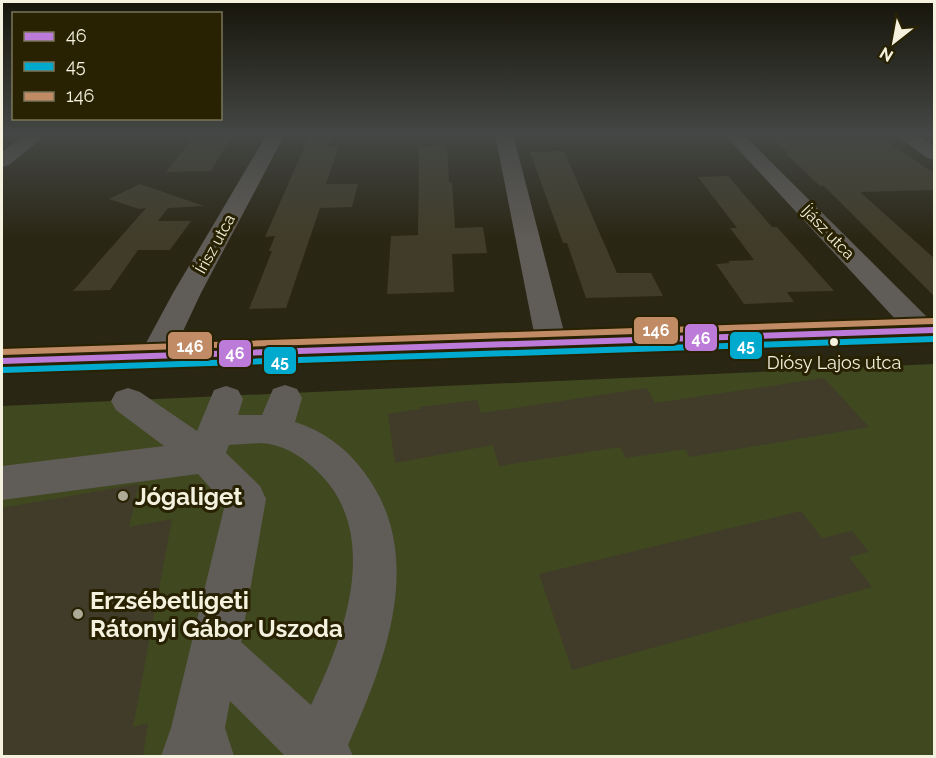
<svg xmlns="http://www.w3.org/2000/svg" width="936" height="758" font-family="Raleway,sans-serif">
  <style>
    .green { fill: #404820 }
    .building { fill: #403c29 }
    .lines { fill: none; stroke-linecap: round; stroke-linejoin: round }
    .minor { fill: #605c57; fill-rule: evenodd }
    .bus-1-casing { stroke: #282203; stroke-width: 10 }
    .bus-2-casing { stroke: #282203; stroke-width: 10 }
    .bus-3-casing { stroke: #282203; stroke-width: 10 }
    .bus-1 { stroke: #bd7bd9; stroke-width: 6 }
    .bus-2 { stroke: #00a9ce; stroke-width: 6 }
    .bus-3 { stroke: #c18c65; stroke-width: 6 }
    .bus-dot { fill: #f4f1de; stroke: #282203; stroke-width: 2 }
    .poi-dot { fill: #adaa97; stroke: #282203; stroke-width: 2 }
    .labels { text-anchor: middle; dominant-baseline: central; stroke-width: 6; stroke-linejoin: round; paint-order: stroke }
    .far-street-label { font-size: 16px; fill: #f4f1de; stroke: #282203 }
    .bus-label { font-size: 18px; fill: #f4f1de; stroke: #282203 }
    .near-poi-label { font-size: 24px; font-weight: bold; fill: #f4f1de; stroke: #282203; text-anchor: start }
    .line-badge { stroke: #282203; stroke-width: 2 }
    .badge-label { font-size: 16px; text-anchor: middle; font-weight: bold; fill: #fff }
  </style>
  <rect width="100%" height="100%" fill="#2a2614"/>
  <!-- green -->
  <polygon class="green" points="934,364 934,756 2,756 2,406"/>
  <!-- building -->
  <g class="building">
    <polygon points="196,134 233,134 211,171 166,172"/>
    <polygon points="310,134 333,134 328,146 339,146 326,184 358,184 352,207 320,208 286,308 249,309 272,251 269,251 275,236 265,237"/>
    <polygon points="768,134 800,134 803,137 876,135 934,173 934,190 860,192 934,258 934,296 824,186 820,186 786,154 789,154"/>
    <polygon points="447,145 449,183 452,182 455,228 483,227 487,253 452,254 454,292 387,294 391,236 418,235 419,146"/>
    <polygon points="564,151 617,273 651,273 663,296 586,298 567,243 563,243 530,152"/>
    <polygon points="728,176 772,227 777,227 834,291 787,292 794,302 744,304 716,264 730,263 728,261 754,260 730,228 737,228 698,177"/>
    <polygon points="140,184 204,206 168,208 158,221 191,221 170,250 138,250 110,290 73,291 146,208 139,209 109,199"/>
    <polygon points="824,378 869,427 690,457 685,449 626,458 620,447 499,466 493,445 395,463 388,414 420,409 420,407 477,400 481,413 647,388 655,403"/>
    <polygon points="139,484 129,527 172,519 133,727 148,723 143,756 2,756 2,508"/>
    <polygon points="801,511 822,538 852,531 869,552 849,557 872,587 572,670 539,574"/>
  </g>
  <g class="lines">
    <!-- minor -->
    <g class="minor">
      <polygon points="26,134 47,134 9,165 2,167 2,152"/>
      <polygon points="267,134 285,134 201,293 177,344 534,333 495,134 513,134 564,332 897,321 724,134 743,134 930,320 934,320 934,340 2,372 2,350 145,345 173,293"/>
      <polygon points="895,134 917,134 934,146 934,160 927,158"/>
      <path d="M 285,385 L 297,389 L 302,398 L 295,422 C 324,431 346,448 364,472 C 427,555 386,660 348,745 L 353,756 L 285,756 L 230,701 L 225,728 L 234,756 L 161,756 L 171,728 L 225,504 L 198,474 L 2,500 L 2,466 L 164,446 L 116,410 L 111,401 L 116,392 L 128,388 L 140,392 L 197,431 L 214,390 L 226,386 L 238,390 L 243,399 L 238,415 L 262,415 L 273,389 ZM 260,443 C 282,444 300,455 316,470 C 383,532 345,636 311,705 L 241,642 L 266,499 L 260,486 L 226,453 L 229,445 Z"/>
    </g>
    <defs>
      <polyline id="bus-1" points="2,361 934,330"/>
      <polyline id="bus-2" points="2,370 934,339"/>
      <polyline id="bus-3" points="2,352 934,321"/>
    </defs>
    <!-- bus-1 casing -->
    <use href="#bus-1" class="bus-1-casing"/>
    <!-- bus-2 casing -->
    <use href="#bus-2" class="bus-2-casing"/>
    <!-- bus-3 casing -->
    <use href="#bus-3" class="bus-3-casing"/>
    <!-- bus-1 -->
    <use href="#bus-1" class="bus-1"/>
    <!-- bus-2 -->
    <use href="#bus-2" class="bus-2"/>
    <!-- bus-3 -->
    <use href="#bus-3" class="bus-3"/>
  </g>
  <!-- sky -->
  <linearGradient id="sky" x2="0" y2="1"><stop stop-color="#17150b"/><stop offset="0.56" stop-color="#444745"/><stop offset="1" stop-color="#444745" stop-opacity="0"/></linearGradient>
  <rect width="936" height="240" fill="url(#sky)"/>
  <!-- markers -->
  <circle class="bus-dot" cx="834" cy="342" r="5"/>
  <g class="poi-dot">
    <circle cx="123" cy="496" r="6"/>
    <circle cx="78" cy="614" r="6"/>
  </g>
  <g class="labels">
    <!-- far-street labels -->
    <g class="far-street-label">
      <text transform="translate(828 232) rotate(46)">Íjász utca</text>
      <text transform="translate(215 244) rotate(-61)">Írisz utca</text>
    </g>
    <!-- bus labels -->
    <g class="bus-label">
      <text x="834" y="362">Diósy Lajos utca</text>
    </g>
    <!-- near-poi labels -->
    <g class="near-poi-label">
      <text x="135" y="496">Jógaliget</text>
      <text x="90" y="600">Erzsébetligeti<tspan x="90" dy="28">Rátonyi Gábor Uszoda</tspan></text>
    </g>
  </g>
  <g class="line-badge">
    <rect x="633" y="316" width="46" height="29" rx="6" fill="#c18c65"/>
    <rect x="684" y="323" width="34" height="29" rx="6" fill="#bd7bd9"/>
    <rect x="729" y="331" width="34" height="29" rx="6" fill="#00a9ce"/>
    <rect x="167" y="331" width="46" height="29" rx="6" fill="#c18c65"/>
    <rect x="218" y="339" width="34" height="29" rx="6" fill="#bd7bd9"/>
    <rect x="263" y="346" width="34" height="29" rx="6" fill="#00a9ce"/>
  </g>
  <g class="badge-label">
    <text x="656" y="336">146</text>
    <text x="701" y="344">46</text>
    <text x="746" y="351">45</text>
    <text x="190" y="352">146</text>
    <text x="235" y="359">46</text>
    <text x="280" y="367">45</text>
  </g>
  <!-- border -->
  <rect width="936" height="758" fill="none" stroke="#f4f1de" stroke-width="6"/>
  <!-- legend -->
  <rect x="12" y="12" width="210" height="108" fill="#282203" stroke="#7a755b" stroke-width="1.5"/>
  <rect x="24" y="32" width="30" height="9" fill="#bd7bd9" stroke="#7a755b" stroke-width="1.5"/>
  <text x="66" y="42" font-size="18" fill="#f4f1de">46</text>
  <rect x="24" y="62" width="30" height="9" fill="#00a9ce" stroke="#7a755b" stroke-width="1.5"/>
  <text x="66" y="72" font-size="18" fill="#f4f1de">45</text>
  <rect x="24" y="92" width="30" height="9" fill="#c18c65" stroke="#7a755b" stroke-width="1.5"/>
  <text x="66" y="102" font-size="18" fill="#f4f1de">146</text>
  <!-- north arrow -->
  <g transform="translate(894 42) rotate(211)" stroke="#282203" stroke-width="4.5" paint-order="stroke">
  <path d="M0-4.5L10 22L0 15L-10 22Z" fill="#f4f1de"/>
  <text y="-9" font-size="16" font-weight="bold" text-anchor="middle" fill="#f4f1de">N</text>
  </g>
</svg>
